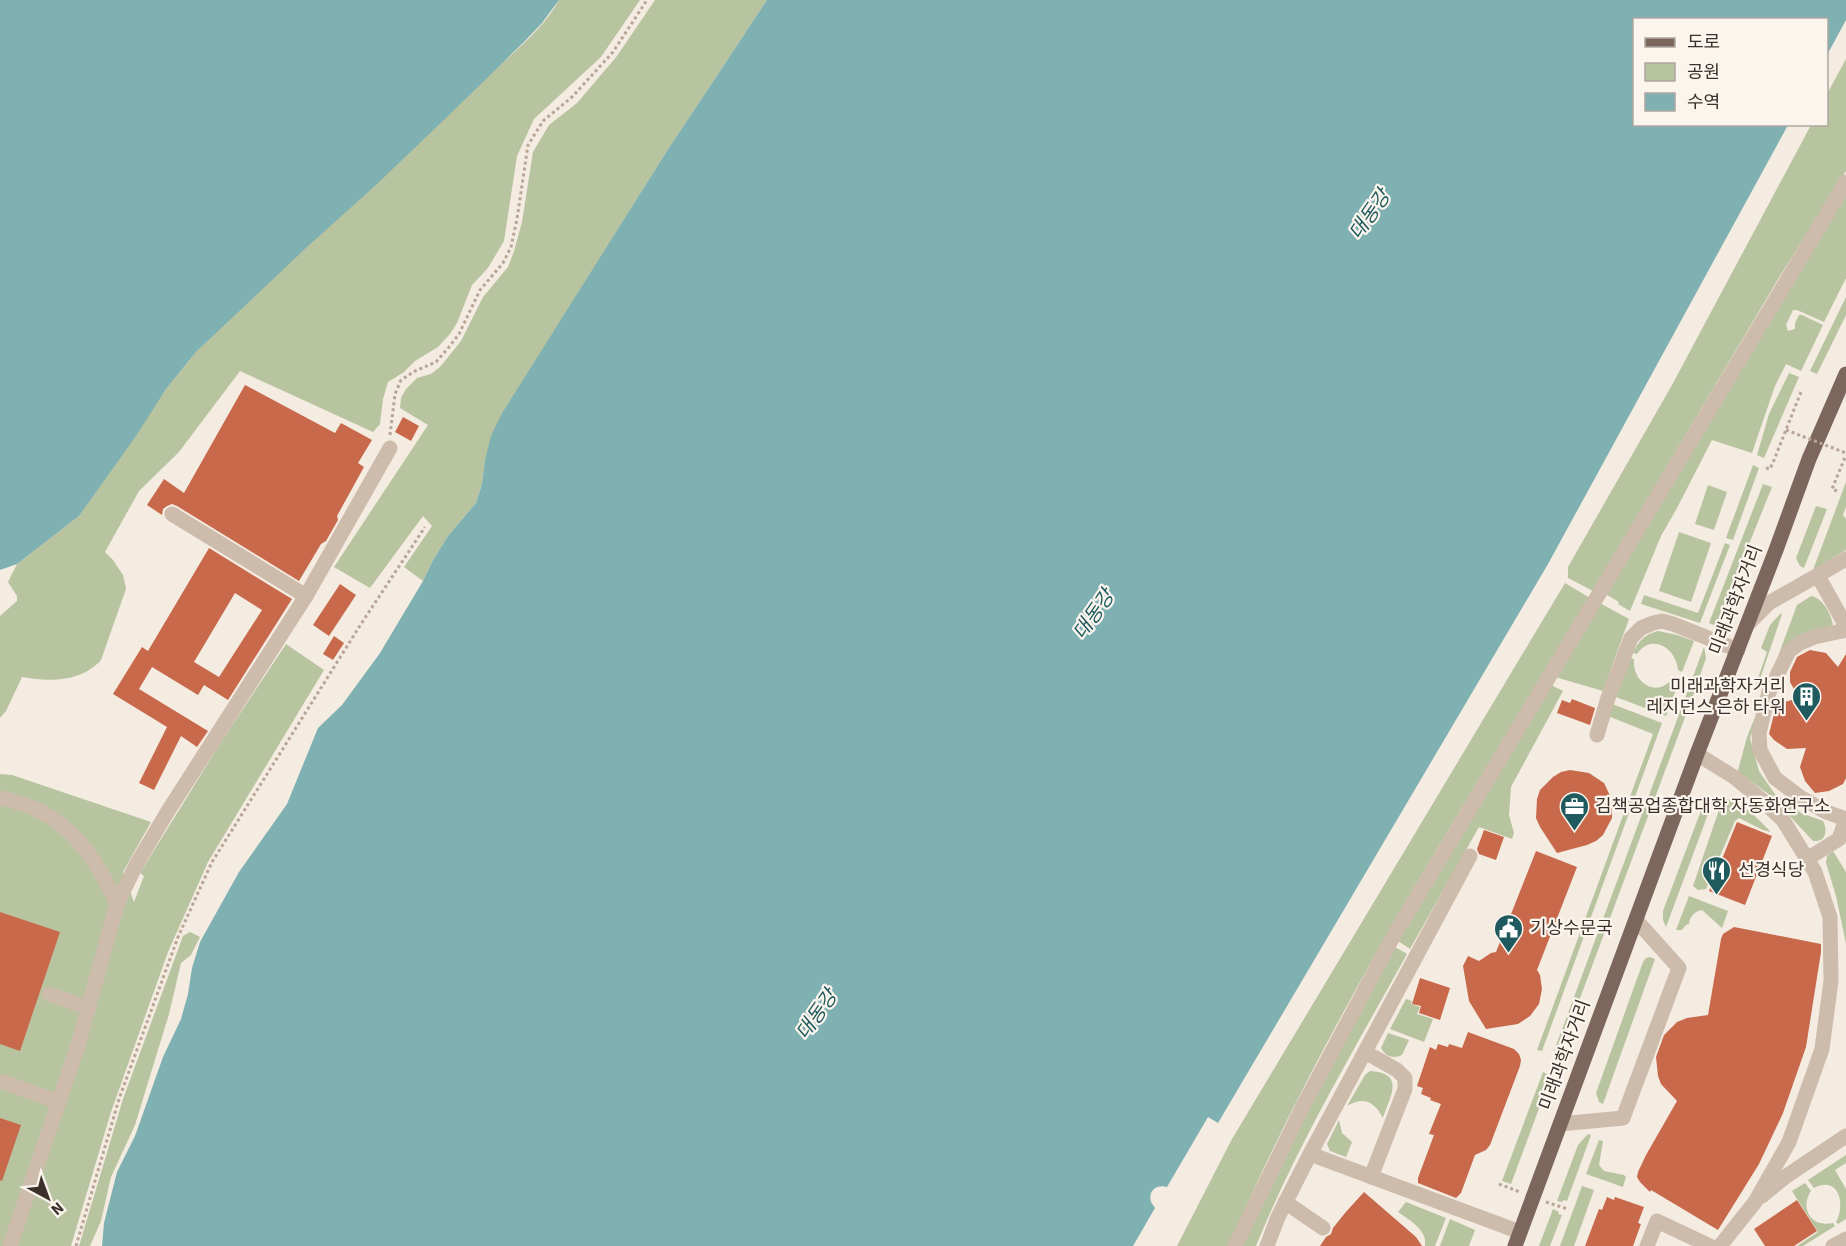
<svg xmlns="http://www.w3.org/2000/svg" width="1846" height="1246" font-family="'Source Sans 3','Noto Sans KR',sans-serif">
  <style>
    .green { fill: #b8c4a0 }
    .water { fill: #7fb0b2 }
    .building { fill: #c8694b; fill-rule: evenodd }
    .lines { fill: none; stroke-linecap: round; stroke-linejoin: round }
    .path { stroke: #b9a596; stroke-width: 3; stroke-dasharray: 3 3; stroke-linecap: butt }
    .minor { stroke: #cdbbac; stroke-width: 15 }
    .major { stroke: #7d675c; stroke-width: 15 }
    .path-bridge { stroke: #b9a596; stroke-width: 3; stroke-dasharray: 3 3; stroke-linecap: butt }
    .labels { text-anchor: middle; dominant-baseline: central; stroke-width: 4.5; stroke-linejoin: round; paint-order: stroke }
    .street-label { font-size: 18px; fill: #3b302b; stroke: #fbf5ee }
    .poi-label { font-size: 18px; fill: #3b302b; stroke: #fbf5ee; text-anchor: start }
    .water-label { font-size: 20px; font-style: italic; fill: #1f5a5e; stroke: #fbf5ee }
  </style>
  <rect width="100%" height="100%" fill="#f4ebe1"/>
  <!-- green -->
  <g class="green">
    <path d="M 559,0 L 640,0 L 601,57 L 534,119 L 517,156 L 504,241 L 488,268 L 472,285 L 457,323 L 450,334 L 438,347 L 415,361 L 404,372 L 388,382 L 383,399 L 380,424 L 373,432 L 240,371 L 179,452 L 139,491 L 105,552 L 113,560 L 123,575 L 126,589 L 101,660 C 82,682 48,682 22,677 L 6,711 L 0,718 L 0,616 L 17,601 L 17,596 L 8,582 L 17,564 L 79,516 L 166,389 L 196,352 C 289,260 389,175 481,83 C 506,58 543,31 559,0 Z"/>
    <polygon points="655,0 767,0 665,154 585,282 485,460 482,484 476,503 448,536 433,560 423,581 404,567 432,526 423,516 370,588 334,567 428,425 400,408 401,398 406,389 417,378 431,374 440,367 461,341 483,297 508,267 514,251 522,222 533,152 549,125 577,103 617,56"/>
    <polygon points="1846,59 1846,171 1780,276 1593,591 1568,578 1568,567 1672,385 1811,125 1826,124 1827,94"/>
    <polygon points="1846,191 1846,278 1824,322 1797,310 1793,310 1786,325 1788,331 1795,329 1795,323 1799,315 1802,315 1823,325 1801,371 1786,364 1775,386 1752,453 1712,440 1677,508 1661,536 1630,611 1618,604 1619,602 1604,593"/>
    <polygon points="1846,297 1846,315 1817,374 1810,371"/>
    <polygon points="1789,373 1799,377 1764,458 1757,455 1769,414"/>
    <polygon points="1753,465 1759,468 1733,540 1726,538"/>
    <polygon points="1846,482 1846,507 1843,515 1846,519 1846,550 1813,570"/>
    <polygon points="1763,484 1772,487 1716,626 1709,623"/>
    <polygon points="1708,485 1727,492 1714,530 1695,524"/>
    <polygon points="1816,506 1827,509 1804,568 1800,566 1796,558"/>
    <polygon points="1679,532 1711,543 1691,602 1659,591"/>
    <polygon points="1725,543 1730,545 1700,623 1641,604 1644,595 1698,613"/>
    <path d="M 1565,583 L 1590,598 C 1462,809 1326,1018 1229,1246 L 1177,1246 L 1232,1139 Z"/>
    <path d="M 1811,596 C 1823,598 1831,614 1833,625 L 1811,633 L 1767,686 L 1797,605 Z"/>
    <polygon points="1598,602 1629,619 1603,691 1555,677"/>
    <polygon points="1781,613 1782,614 1758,685 1756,684 1767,652 1761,648 1770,625"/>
    <path d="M 1658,631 L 1677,635 L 1694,641 L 1682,672 L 1678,670 C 1676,647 1651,633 1637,654 L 1633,653 C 1639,640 1644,635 1658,631 Z"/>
    <polygon points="286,644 324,670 208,862 168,952 111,1112 71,1246 0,1246 0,774 12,775 151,822 123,872 134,902 144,876 140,873 223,739"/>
    <polygon points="1704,647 1706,658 1693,696 1564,1041 1554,1051"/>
    <path d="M 1631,658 L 1634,659 C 1632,685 1660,699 1674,676 L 1680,679 L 1666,716 L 1616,697 Z"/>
    <polygon points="1551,685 1563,691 1511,787 1509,815 1514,833 1512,839 1479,827 1410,949 1398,941"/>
    <path d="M 1762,700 L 1750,738 L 1759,771 L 1774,793 L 1789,804 L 1801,813 L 1823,821 C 1828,831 1826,842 1813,841 L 1771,796 L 1741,774 L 1738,770 L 1747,737 Z"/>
    <polygon points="1612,704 1662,723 1542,1051 1537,1050 1653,734 1608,716"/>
    <polygon points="1711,797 1714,798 1666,927 1663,920 1663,911 1702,808 1706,799"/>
    <path d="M 1723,798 C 1743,802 1757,818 1771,832 L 1763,830 L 1739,818 L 1735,821 L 1706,889 L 1698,890 L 1693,886 Z"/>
    <polygon points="1833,851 1846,872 1846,944 1836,896 1826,863 1827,856"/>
    <path d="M 1689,896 L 1728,911 L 1722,928 L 1702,910 C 1695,911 1690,916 1689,924 L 1686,925 L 1682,930 L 1676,930 Z"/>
    <polygon points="190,932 200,937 191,955 181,963 169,1014 135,1125 111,1177 101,1221 90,1246 79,1246 123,1099 183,936"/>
    <path d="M 1395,947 L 1407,954 C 1354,1050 1297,1145 1256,1246 L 1241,1246 L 1309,1109 Z"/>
    <polygon points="1650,957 1655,959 1603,1104 1599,1102 1596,1093 1643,962 1646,958"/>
    <polygon points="1406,999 1412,1001 1411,1004 1420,1007 1417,1014 1433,1019 1424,1042 1390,1029"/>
    <path d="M 1388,1033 L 1409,1040 L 1402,1055 C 1393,1059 1386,1057 1381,1048 Z"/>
    <path d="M 1370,1071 C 1406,1073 1390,1097 1383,1118 C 1374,1101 1364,1096 1347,1106 L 1365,1075 Z"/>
    <polygon points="1543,1072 1551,1076 1511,1184 1502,1181"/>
    <polygon points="1339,1120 1342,1133 1352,1142 1346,1157 1330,1151 1327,1144"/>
    <polygon points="1588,1134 1591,1135 1567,1201 1564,1200 1562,1202 1557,1201 1578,1145"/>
    <polygon points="1599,1140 1603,1141 1599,1165 1604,1171 1624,1175 1626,1177 1623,1187 1586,1174"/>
    <path d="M 1846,1155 L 1846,1163 L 1835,1170 L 1846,1189 L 1846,1219 L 1838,1224 L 1836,1222 C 1846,1205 1839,1175 1814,1188 L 1808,1180 Z"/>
    <path d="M 1805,1183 L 1811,1191 C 1799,1209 1812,1228 1833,1223 L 1835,1226 L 1803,1246 L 1797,1246 L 1818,1232 L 1792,1191 Z"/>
    <polygon points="1582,1186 1594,1190 1574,1246 1560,1246"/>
    <path d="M 1406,1202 L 1446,1218 L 1435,1246 L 1425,1246 C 1428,1230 1409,1220 1398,1212 Z"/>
    <polygon points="1553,1209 1559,1212 1558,1214 1562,1215 1550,1246 1539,1246"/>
    <polygon points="1450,1219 1475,1230 1469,1246 1440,1246"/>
  </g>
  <!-- water -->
  <g class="water">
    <polygon points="0,0 559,0 542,23 524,42 448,116 377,184 306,248 196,352 166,389 136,436 79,516 17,564 0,570"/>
    <path d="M 767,0 L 1846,0 L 1846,20 L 1827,55 L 1826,20 L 1634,20 L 1634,124 L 1788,125 L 1548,564 L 1218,1123 L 1208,1117 L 1167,1187 C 1156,1184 1148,1191 1151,1202 L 1155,1208 L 1133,1246 L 102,1246 L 104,1223 L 117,1172 L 135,1136 L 163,1057 L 181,1019 L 188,994 L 192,968 L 200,942 L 239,872 L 287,804 L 318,728 L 342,705 L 380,653 L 423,581 L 433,560 L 448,536 L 476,503 L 482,484 L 485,460 L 491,436 L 501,415 L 665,154 Z"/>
  </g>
  <!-- building -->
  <g class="building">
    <polygon points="245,385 335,433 341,423 372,440 358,463 364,467 337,516 338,520 326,541 321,544 299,581 177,506 172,504 167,506 163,509 162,515 147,505 164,479 184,493"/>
    <polygon points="403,417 419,426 411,441 395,432"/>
    <path d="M 209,548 L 292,599 L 228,700 L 204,685 L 198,695 L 152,667 L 139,689 L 208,731 L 197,747 L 181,736 L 154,790 L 139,783 L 167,727 L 113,694 L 142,647 L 148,651 ZM 235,593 L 262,610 L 219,677 L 194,662 Z"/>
    <polygon points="340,584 356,595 329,636 313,625"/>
    <polygon points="334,636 344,643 333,660 323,654"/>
    <polygon points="1810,650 1826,653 1838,667 1846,654 1846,778 1843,784 1829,791 1815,793 1805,781 1800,767 1806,748 1787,749 1774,740 1769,734 1775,710 1781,703 1799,698 1790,682 1790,672 1797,657"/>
    <polygon points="1572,699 1595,708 1590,725 1557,713 1562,700 1570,703"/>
    <polygon points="1570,770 1589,773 1604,783 1612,800 1612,818 1603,835 1596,841 1587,845 1557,853 1540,827 1536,818 1537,799 1540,790 1553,777 1561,772"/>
    <polygon points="1737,822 1772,836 1745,905 1709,891"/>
    <polygon points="1484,830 1504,837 1496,860 1479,854 1477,849"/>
    <polygon points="1536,851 1577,867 1537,970 1540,975 1542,989 1539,1004 1530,1016 1518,1024 1486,1029 1469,1001 1463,966 1468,956 1479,961 1491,953 1496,952"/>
    <polygon points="0,912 60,932 20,1051 0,1044"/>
    <polygon points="1734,927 1821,944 1821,952 1806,1047 1783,1113 1759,1164 1718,1230 1651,1190 1650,1192 1640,1182 1637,1177 1638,1172 1646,1155 1677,1101 1661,1084 1658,1076 1656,1057 1664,1035 1677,1022 1687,1018 1708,1015 1721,939 1723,934"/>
    <polygon points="1420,978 1450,988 1440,1020 1419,1013 1421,1006 1412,1004"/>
    <polygon points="1468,1032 1514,1049 1519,1054 1521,1060 1520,1066 1490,1145 1486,1150 1475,1155 1461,1193 1456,1198 1418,1183 1418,1178 1434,1135 1429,1134 1441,1104 1430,1100 1431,1098 1421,1094 1423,1088 1417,1086 1430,1047 1436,1050 1438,1044 1448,1047 1449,1044 1462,1048"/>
    <polygon points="0,1118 21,1125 2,1181 0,1180"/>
    <polygon points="1364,1192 1416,1237 1422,1246 1320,1246 1326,1237 1331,1234 1333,1228 1345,1213"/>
    <polygon points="1607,1197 1614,1200 1615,1197 1644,1207 1638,1223 1641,1224 1633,1246 1585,1246 1599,1209 1602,1210"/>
    <polygon points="1797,1200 1817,1231 1794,1246 1765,1246 1754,1229"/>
  </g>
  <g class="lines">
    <!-- path -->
    <g class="path">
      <polyline points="390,435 395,394 401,380 415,371 436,362 449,347 459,334 480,290 503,263 511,247 517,219 528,145 543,121 572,97 613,52 647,0"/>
      <polyline points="1766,468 1770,469 1774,460 1801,392 1798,391"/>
      <polyline points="1837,491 1832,489 1846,455"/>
      <polyline points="1499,1184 1520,1192"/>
      <polyline points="1546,1202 1568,1209"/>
      <polyline points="76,1246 119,1099 178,937 212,862 361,624 425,527"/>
    </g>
    <!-- minor -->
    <g class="minor">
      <polyline points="172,514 306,596"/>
      <polyline points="1818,576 1846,626"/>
      <polyline points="1747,625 1769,603 1846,559"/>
      <polyline points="1597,735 1608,698 1631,638 1641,628 1653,623 1662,621 1673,624 1738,650"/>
      <polyline points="1697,754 1734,777 1762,800 1783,820 1815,872 1830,917 1831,981 1822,1049 1789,1142 1755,1202 1720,1246"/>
      <path d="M 0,798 C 8,799 15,802 23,804 C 71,820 97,860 117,904"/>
      <polyline points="1807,859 1839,839 1846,819 1826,812 1800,797 1775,778 1760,750 1759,733 1769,692 1789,651 1800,643 1814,637 1846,630"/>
      <polyline points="49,994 89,1008"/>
      <polyline points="1365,1052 1397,1070 1405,1078 1405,1089 1371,1177"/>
      <polyline points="3,1082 59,1102"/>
      <polyline points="1560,1124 1623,1118 1679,968 1636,920"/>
      <polyline points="1310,1154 1520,1232"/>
      <polyline points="1762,1196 1785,1177 1846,1136"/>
      <polyline points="1285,1202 1323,1228"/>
      <polyline points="10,1246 78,1045 117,904 136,865 168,811 306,596 390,448"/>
      <polyline points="1235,1246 1303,1106 1393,937 1846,182"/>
      <polyline points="1267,1246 1278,1217 1310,1154 1470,856"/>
      <polyline points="1647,1246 1657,1221 1710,1246"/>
      <polyline points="1833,1246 1846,1239"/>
    </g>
    <!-- major -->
    <polyline class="major" points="1515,1246 1697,754 1776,550 1809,459 1846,374"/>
    <!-- path-bridge -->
    <polyline class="path-bridge" points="1786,430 1846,453"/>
  </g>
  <!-- icons -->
  <defs>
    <symbol id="building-pin" viewBox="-11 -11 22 30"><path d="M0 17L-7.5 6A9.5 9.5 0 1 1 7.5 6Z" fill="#1f5a5e" stroke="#fbf5ee"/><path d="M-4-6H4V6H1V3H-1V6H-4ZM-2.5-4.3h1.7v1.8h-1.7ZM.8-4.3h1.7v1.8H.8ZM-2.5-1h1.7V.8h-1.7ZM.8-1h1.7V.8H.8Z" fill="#fff"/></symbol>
    <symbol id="office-pin" viewBox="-11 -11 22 30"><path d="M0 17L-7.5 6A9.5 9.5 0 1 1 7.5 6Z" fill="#1f5a5e" stroke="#fbf5ee"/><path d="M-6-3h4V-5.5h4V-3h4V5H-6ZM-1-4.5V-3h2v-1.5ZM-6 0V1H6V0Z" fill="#fff"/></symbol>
    <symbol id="restaurant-pin" viewBox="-11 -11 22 30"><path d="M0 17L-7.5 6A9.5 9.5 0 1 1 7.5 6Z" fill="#1f5a5e" stroke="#fbf5ee"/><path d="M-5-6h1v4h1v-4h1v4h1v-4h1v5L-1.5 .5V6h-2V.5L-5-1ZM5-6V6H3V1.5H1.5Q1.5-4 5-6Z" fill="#fff"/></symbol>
    <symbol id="civic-pin" viewBox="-11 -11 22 30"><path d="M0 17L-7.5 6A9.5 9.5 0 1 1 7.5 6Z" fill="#1f5a5e" stroke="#fbf5ee"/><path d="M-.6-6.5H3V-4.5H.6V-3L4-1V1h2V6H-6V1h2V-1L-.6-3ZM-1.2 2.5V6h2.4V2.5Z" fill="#fff"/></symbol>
  </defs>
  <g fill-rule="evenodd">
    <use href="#building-pin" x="1790" y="680" width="33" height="45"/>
    <use href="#office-pin" x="1558" y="790" width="33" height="45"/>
    <use href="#restaurant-pin" x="1700" y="854" width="33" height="45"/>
    <use href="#civic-pin" x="1492" y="912" width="33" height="45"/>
  </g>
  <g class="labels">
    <!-- street labels -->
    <g class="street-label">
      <text transform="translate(1736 600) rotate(-69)">미래과학자거리</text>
      <text transform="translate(1565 1055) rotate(-70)">미래과학자거리</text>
    </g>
    <!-- poi labels -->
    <g class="poi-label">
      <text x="1786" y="686" text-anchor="end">미래과학자거리<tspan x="1786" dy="21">레지던스 은하 타워</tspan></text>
      <text x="1595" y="806">김책공업종합대학 자동화연구소</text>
      <text x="1738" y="870">선경식당</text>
      <text x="1530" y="928">기상수문국</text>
    </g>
    <!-- water labels -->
    <g class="water-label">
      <text transform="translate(1370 215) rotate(-55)">대동강</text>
      <text transform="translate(1094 615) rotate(-55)">대동강</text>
      <text transform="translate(817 1015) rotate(-55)">대동강</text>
    </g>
  </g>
  <!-- legend -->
  <rect x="1633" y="18" width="195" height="108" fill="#fbf5ee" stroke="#aea6a0" stroke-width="1.5"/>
  <rect x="1645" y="38" width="30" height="9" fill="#7d675c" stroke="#aea6a0" stroke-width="1.5"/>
  <text x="1687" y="48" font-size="18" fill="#3b302b">도로</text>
  <rect x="1645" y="63" width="30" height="18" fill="#b8c4a0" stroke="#aea6a0" stroke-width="1.5"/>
  <text x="1687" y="78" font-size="18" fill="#3b302b">공원</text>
  <rect x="1645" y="93" width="30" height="18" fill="#7fb0b2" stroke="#aea6a0" stroke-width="1.5"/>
  <text x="1687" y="108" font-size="18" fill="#3b302b">수역</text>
  <!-- north arrow -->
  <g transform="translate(48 1198) rotate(139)" stroke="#fbf5ee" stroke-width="4.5" paint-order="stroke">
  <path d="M0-4.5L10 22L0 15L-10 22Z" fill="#3b302b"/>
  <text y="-9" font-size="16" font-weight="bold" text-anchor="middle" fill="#3b302b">N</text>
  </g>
</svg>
